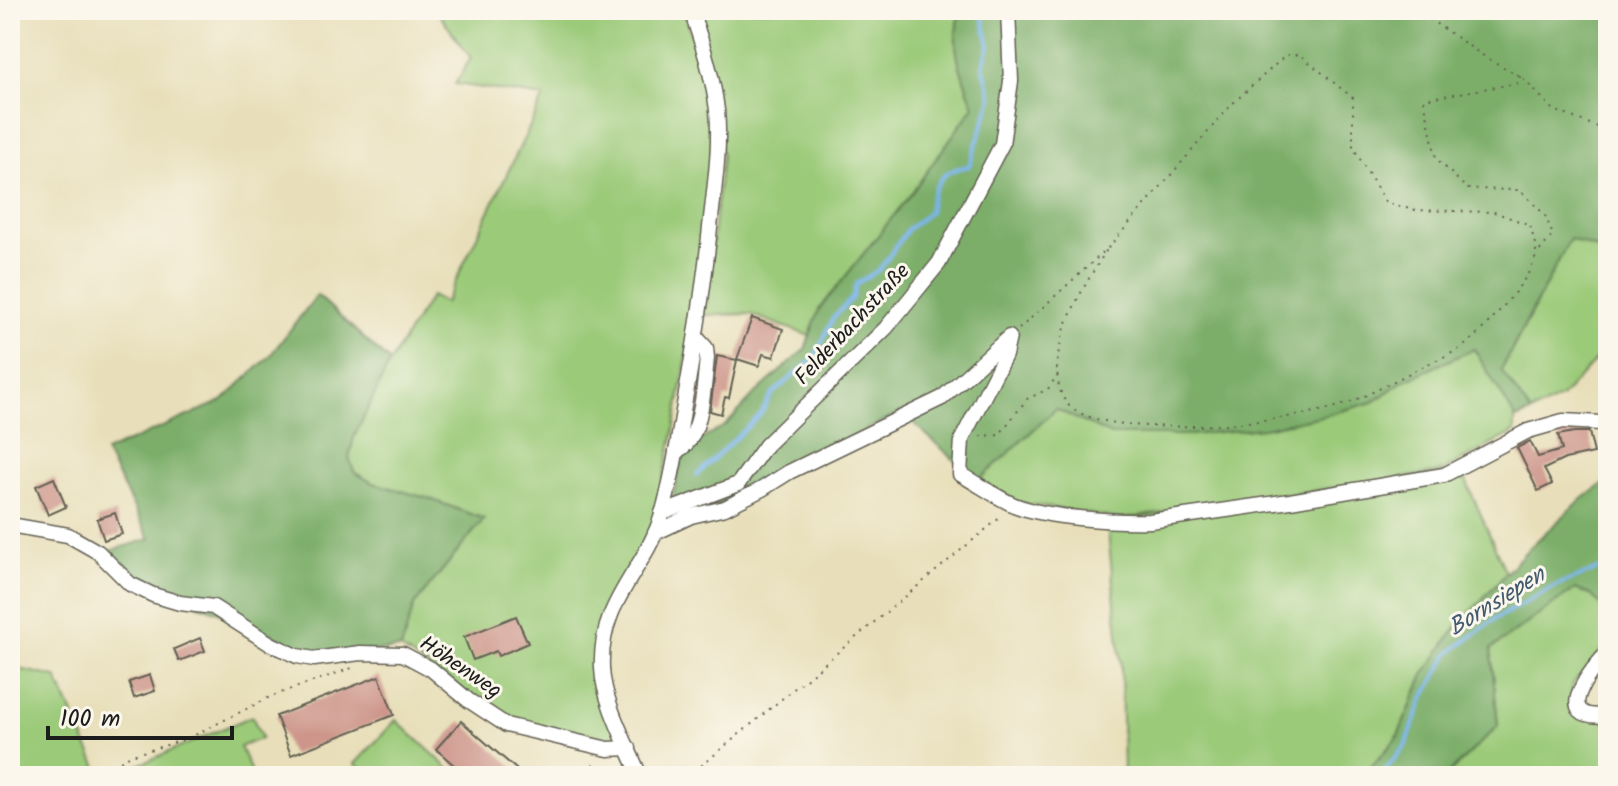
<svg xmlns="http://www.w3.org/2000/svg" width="1618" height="786" font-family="Kalam,sans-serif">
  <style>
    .green { fill: #9bca79; stroke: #5c734a; stroke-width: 2 }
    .forest { fill: #7cae69; stroke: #4c6542; stroke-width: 2 }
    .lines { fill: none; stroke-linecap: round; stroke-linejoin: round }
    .stream { stroke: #7ab5eb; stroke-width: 4 }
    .building { fill: #ce968b }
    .minor-casing { stroke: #636053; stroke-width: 17 }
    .path { stroke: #636053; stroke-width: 2; stroke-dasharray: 2 6; stroke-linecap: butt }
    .minor { stroke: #fff; stroke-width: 14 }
    .labels { text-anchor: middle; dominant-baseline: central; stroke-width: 6; stroke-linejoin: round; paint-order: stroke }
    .street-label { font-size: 22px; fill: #1c1c1c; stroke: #fbf7ec }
    .water-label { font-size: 24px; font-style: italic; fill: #42596f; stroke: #fbf7ec }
  </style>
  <rect width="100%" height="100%" fill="#fbf7ec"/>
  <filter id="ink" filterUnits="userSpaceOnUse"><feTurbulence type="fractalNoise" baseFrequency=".0125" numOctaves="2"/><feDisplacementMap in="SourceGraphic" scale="16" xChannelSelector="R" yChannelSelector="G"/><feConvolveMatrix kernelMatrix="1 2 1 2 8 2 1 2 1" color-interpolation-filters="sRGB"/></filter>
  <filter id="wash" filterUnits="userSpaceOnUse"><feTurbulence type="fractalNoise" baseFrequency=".006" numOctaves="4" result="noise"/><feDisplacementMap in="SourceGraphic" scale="32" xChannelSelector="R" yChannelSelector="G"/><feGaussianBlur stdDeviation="1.8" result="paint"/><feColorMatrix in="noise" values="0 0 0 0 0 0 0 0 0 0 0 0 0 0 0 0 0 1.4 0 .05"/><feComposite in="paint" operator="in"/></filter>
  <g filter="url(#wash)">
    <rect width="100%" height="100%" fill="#e8dfba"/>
    <!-- green -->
    <g class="green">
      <polygon points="436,10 684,10 709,98 712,147 698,292 673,437 652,526 607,608 596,636 597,672 618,735 612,743 508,720 401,649 414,605 484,519 430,499 373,483 354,472 349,457 354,437 390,362 431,296 445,303 544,97 455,84 471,58"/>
      <path d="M 697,10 L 956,10 L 960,14 C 949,46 962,75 974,106 L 910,195 L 819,310 L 810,336 L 750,314 L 704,315 L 722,156 Z"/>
      <polygon points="1570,239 1608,253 1608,346 1562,397 1531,413 1501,371"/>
      <polygon points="1474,349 1515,416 1515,432 1440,472 1120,519 1017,502 978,481 1056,409 1111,435 1189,435 1373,402 1403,381"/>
      <polygon points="1462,471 1506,573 1454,630 1424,675 1397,738 1363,776 1123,776 1121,665 1107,522"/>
      <polygon points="1575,589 1591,595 1608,611 1608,644 1573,684 1569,703 1577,714 1608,720 1608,776 1446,776 1498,726 1491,649"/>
      <polygon points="10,667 56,677 101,776 10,776"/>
      <polygon points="252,716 262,738 240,747 253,776 113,776"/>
      <polygon points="396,720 457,776 369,776 355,764"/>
    </g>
    <!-- forest -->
    <g class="forest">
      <path d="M 956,10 L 1608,10 L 1608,253 L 1570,239 L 1501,370 L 1531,413 L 1516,419 L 1474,349 L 1403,381 L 1373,402 L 1327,415 L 1264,428 L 1189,435 L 1111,435 L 1056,409 L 978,481 L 901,412 L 725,504 L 667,523 L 684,449 L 726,425 L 757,392 L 805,349 L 819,310 L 910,195 L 974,106 C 962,75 949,46 960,14 Z"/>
      <polygon points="317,295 390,362 354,437 349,457 354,472 373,483 430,499 484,519 414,605 401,649 313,655 247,622 131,581 105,552 150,539 105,452 222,401 269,357"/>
      <polygon points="1608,481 1608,611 1591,595 1575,589 1491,649 1498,726 1446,776 1363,776 1397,738 1424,675 1454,630 1529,548 1582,499"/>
    </g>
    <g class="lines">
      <!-- stream -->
      <g class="stream">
        <path d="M 697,475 L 760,415 L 772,394 L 814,358 L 834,317 L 853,297 L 856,284 L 880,269 L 908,229 L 929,212 C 932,186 940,170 969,166 L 992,98 L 983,66 L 989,46 L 981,10"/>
        <polyline points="1380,776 1406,745 1423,699 1449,653 1495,619 1557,585 1608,566"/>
      </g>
    </g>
    <g id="blocks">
      <!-- building -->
      <g class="building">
        <polygon points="752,318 783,329 774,357 763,354 759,366 737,359"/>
        <polygon points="717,356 737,360 729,398 725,397 721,414 710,411"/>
        <polygon points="1574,432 1589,432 1594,453 1565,459 1544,469 1552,484 1538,491 1517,448 1530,441 1538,457 1562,450 1558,435"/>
        <polygon points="54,478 66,507 48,515 36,486"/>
        <polygon points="115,513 122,534 104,540 97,519"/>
        <polygon points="516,616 528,643 498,656 496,651 473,660 464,637"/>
        <polygon points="200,638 205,651 179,661 174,649"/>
        <polygon points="150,675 155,691 134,698 129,682"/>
        <polygon points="379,676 394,715 291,755 276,716"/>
        <polygon points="461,721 524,776 466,776 436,749"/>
      </g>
    </g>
  </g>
  <g filter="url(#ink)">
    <use href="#blocks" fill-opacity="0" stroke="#636053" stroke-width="2"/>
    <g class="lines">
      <defs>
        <g id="minor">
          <path d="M 676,451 C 703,442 704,382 707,358 L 706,348 L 696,337"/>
          <polyline points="662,513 738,484 766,445 886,328 939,263 1002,144 1011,81 1008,10"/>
          <polyline points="10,525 68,535 98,552 130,584 153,595 180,603 213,607 269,643 297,656 314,659 360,653 403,654 431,669 468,700 506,725 608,749 629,748"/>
          <path d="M 655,533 L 691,516 L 725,508 L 762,489 L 789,472 L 942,398 L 1009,337 L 1005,355 L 962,439 L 960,474 C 978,484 996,497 1014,505 C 1048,518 1113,522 1150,521 L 1290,501 L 1444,475 L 1528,431 L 1563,421 L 1601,423 L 1608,426"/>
          <path d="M 1608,652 C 1590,671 1549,722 1608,715"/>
          <path d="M 640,776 C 627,745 603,701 602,668 C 599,602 643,573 661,518 C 672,481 678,442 684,405 C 694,349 703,293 709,237 C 713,195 721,152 717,110 C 713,76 702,43 691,10"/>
        </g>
      </defs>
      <!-- minor casing -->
      <use href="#minor" class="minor-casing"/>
      <!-- path -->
      <g class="path">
        <polyline points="1416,10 1485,57 1520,76 1554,110 1608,131"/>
        <polyline points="1520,76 1519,83 1424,99 1436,158 1467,189 1520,190 1545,215 1553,235 1537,254"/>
        <path d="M 1019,329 L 1108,248 L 1232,104 L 1286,55 L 1300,55 L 1353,98 L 1353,147 L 1385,202 L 1413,210 L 1494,212 L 1530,225 C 1532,234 1537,247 1536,255 C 1533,277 1483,331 1465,345 C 1453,354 1435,360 1422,367 C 1397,379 1372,394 1345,404 C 1301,421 1089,447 1064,399 C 1040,354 1084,285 1108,248"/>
        <polyline points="980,436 999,435 1027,399 1048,389 1058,374"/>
        <polyline points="92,776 129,756 187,739 272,696 352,668"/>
        <polyline points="580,776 597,762"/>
        <polyline points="689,776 1002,516"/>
      </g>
      <!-- minor -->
      <use href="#minor" class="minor"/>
    </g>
  </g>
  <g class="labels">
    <!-- street labels -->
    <g class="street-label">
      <text transform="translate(853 325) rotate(-47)">Felderbachstraße</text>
      <text transform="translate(460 668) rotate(34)">Höhenweg</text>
    </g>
    <!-- water labels -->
    <g class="water-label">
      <text transform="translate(1497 602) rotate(-32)">Bornsiepen</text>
    </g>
  </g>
  <!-- margin -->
  <rect width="1618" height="786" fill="none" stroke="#fbf7ec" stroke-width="40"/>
  <!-- scale -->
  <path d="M48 726v12h184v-12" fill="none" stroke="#1c1c1c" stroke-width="4"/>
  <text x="60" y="726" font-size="24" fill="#1c1c1c" stroke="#fbf7ec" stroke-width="6" paint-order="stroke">100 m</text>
</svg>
